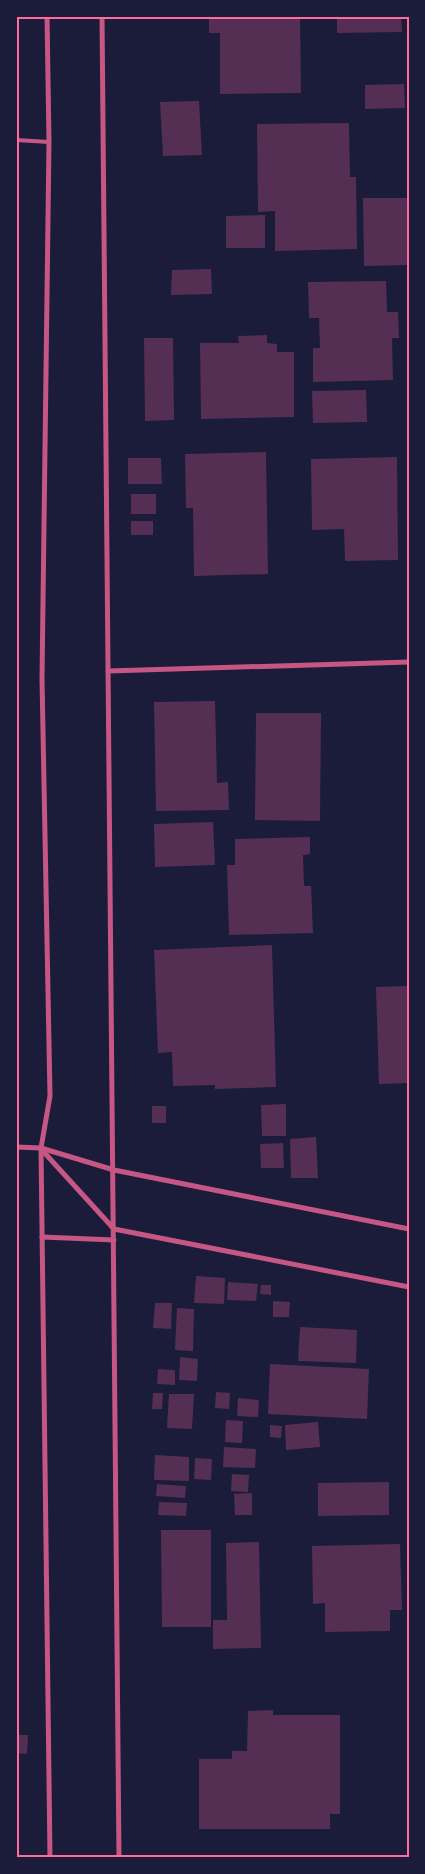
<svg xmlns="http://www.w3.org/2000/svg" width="425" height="1874" font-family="'Work Sans',sans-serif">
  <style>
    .building { fill: #542f53 }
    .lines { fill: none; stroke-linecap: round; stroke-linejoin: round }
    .service { stroke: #c65784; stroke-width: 4 }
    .minor { stroke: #c65784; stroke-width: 5 }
    .neatline { fill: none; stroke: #ff6b9d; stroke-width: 2 }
  </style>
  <rect width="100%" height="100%" fill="#1b1b3a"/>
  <!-- building -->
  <g class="building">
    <polygon points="209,16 300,16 301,93 220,94 220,33 209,33"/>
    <polygon points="337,16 401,16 402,32 337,33"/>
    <polygon points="404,84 405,108 365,109 365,85"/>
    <polygon points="199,101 202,155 163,156 160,102"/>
    <polygon points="349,123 350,177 356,177 357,249 275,251 275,211 258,212 257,124"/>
    <polygon points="363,198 408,198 409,265 364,266"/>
    <polygon points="265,215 265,248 226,248 226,216"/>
    <polygon points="211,269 212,294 171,295 172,270"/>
    <polygon points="386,281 387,312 398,312 399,338 392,338 393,380 313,382 313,348 320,348 319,318 309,318 308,282"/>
    <polygon points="267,335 267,343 277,344 277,352 294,352 294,417 201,419 200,343 239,343 238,336"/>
    <polygon points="144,338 173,338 174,420 145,421"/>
    <polygon points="366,390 367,422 313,423 312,391"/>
    <polygon points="266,452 268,574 194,576 193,508 186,508 185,454"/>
    <polygon points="397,457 398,560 345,561 344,529 312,530 311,459"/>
    <polygon points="128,458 161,458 162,484 128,484"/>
    <rect x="131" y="494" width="25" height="20"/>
    <rect x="131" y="521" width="22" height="14"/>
    <polygon points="215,701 217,783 228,782 229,810 156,811 154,702"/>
    <polygon points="256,713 321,713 320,821 255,820"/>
    <polygon points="213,822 215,865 155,867 154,824"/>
    <polygon points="310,837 310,854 303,855 304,886 311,886 313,933 229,935 227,865 235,865 235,839"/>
    <polygon points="272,945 276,1087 215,1089 215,1085 173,1086 172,1052 158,1053 154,950"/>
    <polygon points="409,986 409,1083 379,1084 376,987"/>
    <polygon points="286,1104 286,1136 262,1136 261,1105"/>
    <rect x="152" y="1106" width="14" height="17"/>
    <polygon points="316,1137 318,1178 291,1178 290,1139"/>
    <polygon points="283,1143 284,1168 261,1168 260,1144"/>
    <polygon points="196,1276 225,1278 224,1304 194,1303"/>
    <polygon points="228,1282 258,1284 256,1301 227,1300"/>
    <polygon points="261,1285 271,1285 271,1295 260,1294"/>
    <polygon points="273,1301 290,1302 289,1317 273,1317"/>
    <polygon points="155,1303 172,1303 171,1329 153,1328"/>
    <polygon points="177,1308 194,1309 193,1351 175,1350"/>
    <polygon points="300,1327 357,1330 356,1363 298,1361"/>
    <polygon points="180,1357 198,1359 197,1381 179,1380"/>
    <polygon points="270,1364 369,1369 367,1419 268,1414"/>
    <polygon points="158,1369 175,1370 175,1385 157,1384"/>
    <polygon points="216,1392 230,1393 229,1409 215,1408"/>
    <polygon points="153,1393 163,1393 162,1409 152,1409"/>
    <polygon points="169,1394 194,1394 192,1429 167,1428"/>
    <polygon points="238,1398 259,1400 258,1417 237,1416"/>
    <polygon points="226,1420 243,1421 242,1443 225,1442"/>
    <polygon points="318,1422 320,1447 286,1450 285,1425"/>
    <polygon points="270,1425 282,1426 281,1438 270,1437"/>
    <polygon points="224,1447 256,1449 255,1468 223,1467"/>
    <polygon points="155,1455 189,1457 189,1481 154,1480"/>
    <polygon points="195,1458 212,1459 211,1480 194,1479"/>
    <polygon points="232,1474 249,1475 248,1492 231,1491"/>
    <polygon points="389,1482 389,1515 318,1516 318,1483"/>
    <polygon points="157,1484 186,1486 185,1498 156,1496"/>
    <polygon points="252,1493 252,1515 235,1515 234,1494"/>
    <polygon points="159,1502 187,1503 186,1516 158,1515"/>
    <polygon points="161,1530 211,1530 211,1627 162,1627"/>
    <polygon points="259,1542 261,1648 213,1649 213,1620 227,1620 226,1543"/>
    <polygon points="400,1544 402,1610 390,1610 390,1631 325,1632 325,1603 313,1604 312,1546"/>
    <polygon points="273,1710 273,1715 340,1715 340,1814 330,1814 330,1829 199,1829 199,1759 232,1759 232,1751 247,1751 248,1711"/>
    <polygon points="16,1735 28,1735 27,1754 16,1753"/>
  </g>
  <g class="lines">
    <!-- service -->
    <polyline class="service" points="16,140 49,142"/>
    <!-- minor -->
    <g class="minor">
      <polyline points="47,16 49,142 42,679 50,1096 41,1148 50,1858"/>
      <polyline points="102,16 119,1858"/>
      <polyline points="108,671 409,662"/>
      <polyline points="16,1147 41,1148 114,1170 409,1229"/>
      <polyline points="41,1149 114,1229 409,1287"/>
      <polyline points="42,1237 114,1240"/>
    </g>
  </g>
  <!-- border -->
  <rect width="425" height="1874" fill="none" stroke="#1b1b3a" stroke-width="35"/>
  <rect x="18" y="18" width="390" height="1838" class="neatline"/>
</svg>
